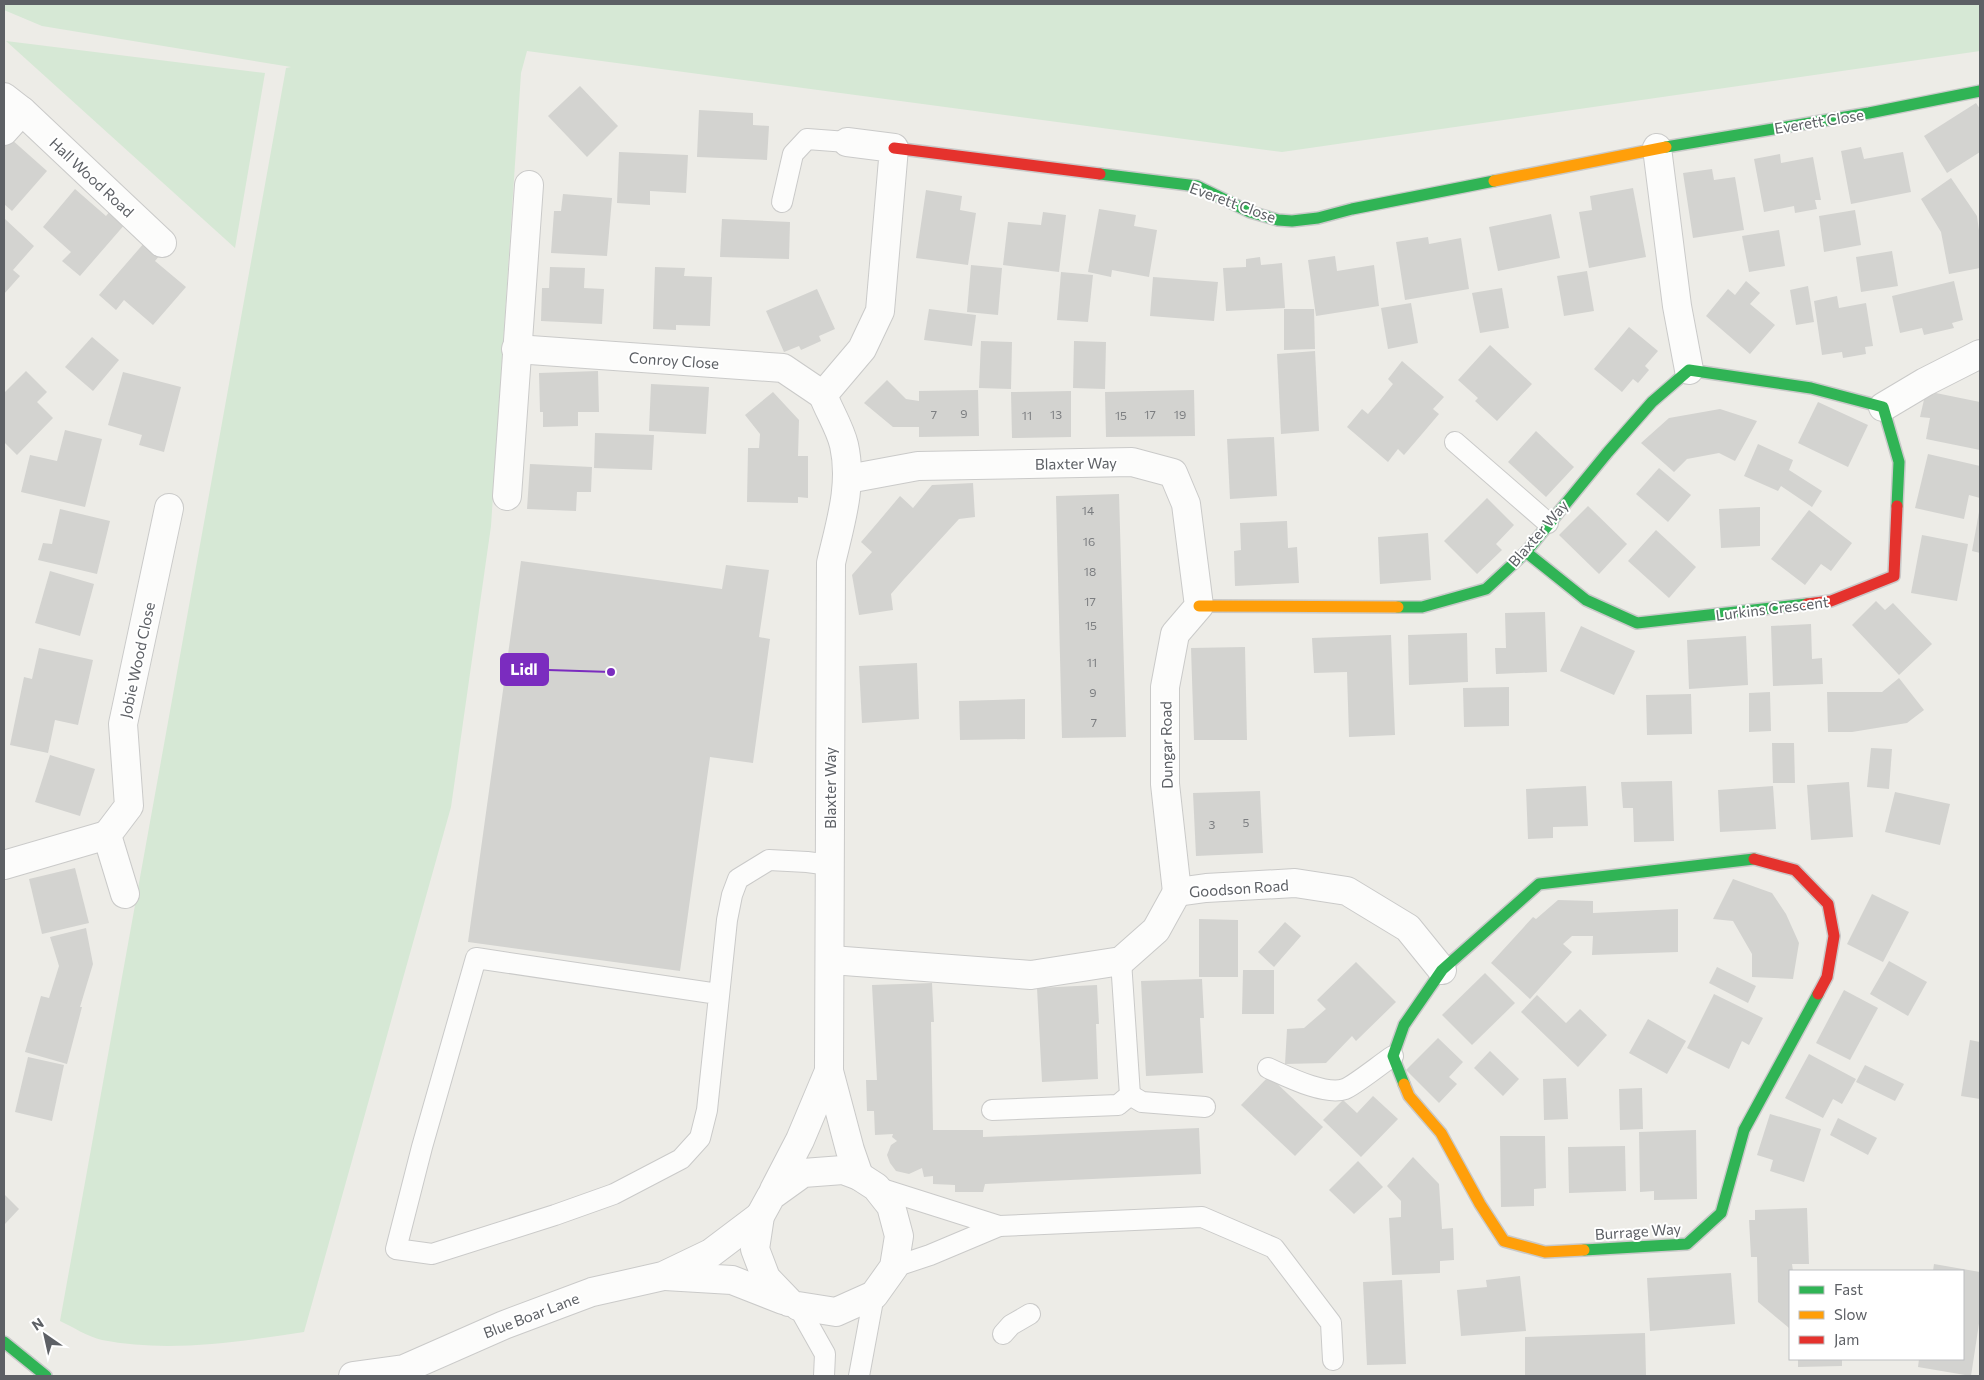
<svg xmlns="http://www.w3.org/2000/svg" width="1984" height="1380" font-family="Commissioner,sans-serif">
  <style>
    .green { fill: #d6e8d5 }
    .building { fill: #d3d3d0 }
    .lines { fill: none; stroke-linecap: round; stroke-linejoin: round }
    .lane-casing { stroke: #cacac9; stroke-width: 22 }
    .street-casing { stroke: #cacac9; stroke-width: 30 }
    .fast-casing { stroke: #c9c9c9; stroke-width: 14 }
    .slow-casing { stroke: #c9c9c9; stroke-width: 14 }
    .jam-casing { stroke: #c9c9c9; stroke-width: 14 }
    .lane { stroke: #fcfcfb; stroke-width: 20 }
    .street { stroke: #fcfcfb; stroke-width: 28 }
    .fast { stroke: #30b455; stroke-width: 11 }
    .slow { stroke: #ff9f0a; stroke-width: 11 }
    .jam { stroke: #e5322d; stroke-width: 11 }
    .labels { text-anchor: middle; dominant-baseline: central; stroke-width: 4; stroke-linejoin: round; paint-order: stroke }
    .number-label { font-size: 12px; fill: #7c7e81 }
    .street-label { font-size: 15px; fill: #5d6065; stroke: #fff }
    .leader { fill: none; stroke: #7b2cbf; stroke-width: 2 }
    .callout-dot { fill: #7b2cbf; stroke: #fff; stroke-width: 2 }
    .callout { fill: #7b2cbf; stroke: #7b2cbf; stroke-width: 2 }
    .callout-label { font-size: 16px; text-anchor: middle; font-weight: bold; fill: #fff }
  </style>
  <rect width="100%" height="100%" fill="#edece7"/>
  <!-- green -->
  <g class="green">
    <path d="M 4,4 L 1980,4 L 1980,51 L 1282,152 L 527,51 L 521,73 L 491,526 L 451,807 L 304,1332 C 238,1342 168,1353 102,1340 C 88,1337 73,1327 60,1321 L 286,68 L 291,67 L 42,26 L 4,10 Z"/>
    <polygon points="6,41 265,73 235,248"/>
  </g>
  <!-- building -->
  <g class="building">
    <polygon points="580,86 618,126 587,157 548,116"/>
    <polygon points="1976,103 1980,109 1980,152 1947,173 1924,136"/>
    <polygon points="699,110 753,113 753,125 769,126 767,160 697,157"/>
    <polygon points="11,139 47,171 12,211 4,204 4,147"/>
    <polygon points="1861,147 1864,159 1903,152 1911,192 1851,204 1841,151"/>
    <polygon points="619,152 688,155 686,193 650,191 650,205 617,203"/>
    <polygon points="1780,154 1781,163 1813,157 1821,200 1815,200 1817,209 1795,213 1794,206 1764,212 1754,159"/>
    <polygon points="1712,169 1714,180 1735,177 1744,230 1693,238 1683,173"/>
    <polygon points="1951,178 1977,216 1980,238 1980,268 1949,274 1941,232 1921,199"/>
    <polygon points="1633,188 1646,257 1589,268 1579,212 1592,210 1590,196"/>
    <polygon points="75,189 106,216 111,210 126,223 80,276 62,261 71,252 43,227"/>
    <polygon points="926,190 962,196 960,210 976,213 968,265 916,258"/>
    <polygon points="563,194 612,198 607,256 551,253 554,211 561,211"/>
    <polygon points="1099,209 1136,215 1134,226 1157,230 1149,277 1112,270 1111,277 1088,272"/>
    <polygon points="1855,210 1861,245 1824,252 1819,216"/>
    <polygon points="1043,212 1066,215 1059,272 1003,265 1008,222 1041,225"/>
    <polygon points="1551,214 1560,258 1498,271 1489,227"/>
    <polygon points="5,219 34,246 13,270 20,276 4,294"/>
    <polygon points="722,219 790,222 789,259 720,257"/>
    <polygon points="1779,230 1785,266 1749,272 1742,236"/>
    <polygon points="1428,237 1429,244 1461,238 1469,289 1405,300 1396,242"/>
    <polygon points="145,242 160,255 155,261 186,287 153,325 124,300 116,310 99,295"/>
    <polygon points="1892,251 1898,286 1861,292 1856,257"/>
    <polygon points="1335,256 1337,271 1374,265 1379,306 1316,316 1308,260"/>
    <polygon points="1260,257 1261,265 1282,263 1285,308 1226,311 1223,268 1246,267 1246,259"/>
    <polygon points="971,265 1002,268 998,315 967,312"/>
    <polygon points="550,267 585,268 584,288 604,289 602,324 541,321 542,288 549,288"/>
    <polygon points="655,267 685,268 684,276 712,277 710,326 676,325 676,330 653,329"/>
    <polygon points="1587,271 1594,311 1564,316 1557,276"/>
    <polygon points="1061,272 1093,275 1088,322 1057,320"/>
    <polygon points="1153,277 1218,282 1214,321 1150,316"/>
    <polygon points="1746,281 1760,293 1750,304 1775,325 1750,354 1706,316 1728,289 1735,295"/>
    <polygon points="1954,281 1963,320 1952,323 1954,328 1924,335 1922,328 1900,333 1892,296"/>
    <polygon points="1808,286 1814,322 1796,325 1790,290"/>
    <polygon points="1502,288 1509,328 1480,333 1472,293"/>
    <polygon points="817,289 835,329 819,336 821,341 801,350 799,346 784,352 766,311"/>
    <polygon points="1837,296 1839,308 1866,303 1873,346 1865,347 1866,354 1843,358 1842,352 1822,355 1814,301"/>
    <polygon points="1411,303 1418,343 1388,349 1381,308"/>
    <polygon points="929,309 976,315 972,346 924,340"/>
    <polygon points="1284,309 1314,309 1315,349 1284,350"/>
    <polygon points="1629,327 1658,351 1645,366 1649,370 1638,383 1633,379 1622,392 1594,369"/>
    <polygon points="92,337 119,360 93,391 65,367"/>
    <polygon points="981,341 1012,342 1011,389 979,388"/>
    <polygon points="1074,341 1106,342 1105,389 1073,388"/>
    <polygon points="1490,345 1532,384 1497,421 1475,401 1478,398 1458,380"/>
    <polygon points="1315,351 1319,431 1281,434 1277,354"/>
    <polygon points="1402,361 1444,397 1433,409 1439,414 1422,434 1404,455 1398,449 1388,462 1347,427 1362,409 1368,414 1381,399 1393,384 1388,379"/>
    <polygon points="26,371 47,392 37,402 53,418 17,455 4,442 4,393"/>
    <polygon points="598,371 599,412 578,412 578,426 543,427 543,412 540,412 539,373"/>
    <polygon points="123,372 181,387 164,452 139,445 142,435 108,425"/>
    <polygon points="887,380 906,399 919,401 919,391 978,390 979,436 919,437 919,427 893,427 864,403"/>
    <polygon points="651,384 709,387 706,434 649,431"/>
    <polygon points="1194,390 1195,436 1106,437 1105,392"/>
    <polygon points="1071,391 1071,437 1012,438 1011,392"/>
    <polygon points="1926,391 1980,402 1980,450 1926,439 1930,418 1920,417"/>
    <polygon points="773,392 799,420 798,456 808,456 808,498 798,497 798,503 747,502 748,448 759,448 760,434 745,415"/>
    <polygon points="1818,402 1868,425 1848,467 1798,443"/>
    <polygon points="1720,409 1757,421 1735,461 1719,453 1687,459 1674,472 1641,443 1669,418"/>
    <polygon points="65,430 102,439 85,507 21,492 30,455 57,461"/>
    <polygon points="1536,431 1574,467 1546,497 1508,462"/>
    <polygon points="595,433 654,435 652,470 594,468"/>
    <polygon points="1274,437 1277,496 1230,499 1227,439"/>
    <polygon points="1758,444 1793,460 1789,470 1822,491 1812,507 1781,486 1778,491 1744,476"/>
    <polygon points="1928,454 1980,466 1980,498 1969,495 1964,519 1915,508"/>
    <polygon points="530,464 592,467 591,492 577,492 576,511 527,509"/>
    <polygon points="1659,468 1691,495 1668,522 1636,494"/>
    <polygon points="973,483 975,517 959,519 904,579 891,594 893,610 859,615 852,575 872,552 861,542 879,521 900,496 913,508 932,485"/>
    <polygon points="1119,494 1126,737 1062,738 1056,496"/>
    <polygon points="1487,498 1514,525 1496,544 1502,550 1477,574 1444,541"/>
    <polygon points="1588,506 1627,544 1599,574 1559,535"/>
    <polygon points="1760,507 1760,546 1721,548 1719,509"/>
    <polygon points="60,509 110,521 97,574 38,560 43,543 52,544"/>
    <polygon points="1809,510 1852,543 1831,571 1821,564 1805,585 1771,559"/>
    <polygon points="1979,512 1980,512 1980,553 1972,551"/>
    <polygon points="1287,521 1288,548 1297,547 1299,583 1235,586 1234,551 1241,550 1240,523"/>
    <polygon points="1656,530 1696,567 1669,598 1628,561"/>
    <polygon points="1428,533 1431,580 1380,584 1378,537"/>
    <polygon points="1922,535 1968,544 1957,601 1911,593"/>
    <polygon points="521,561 722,589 726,565 769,570 759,637 770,639 753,763 710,757 680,971 468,942"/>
    <polygon points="50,571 94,584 80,636 35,623"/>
    <polygon points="1876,601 1885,610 1893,603 1932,644 1899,675 1852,625"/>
    <polygon points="1545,612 1547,672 1496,674 1495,648 1506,648 1505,613"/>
    <polygon points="1811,624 1812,659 1822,658 1823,684 1773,686 1771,626"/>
    <polygon points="1581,626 1635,651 1614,695 1560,671"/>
    <polygon points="1467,633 1468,682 1409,685 1408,635"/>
    <polygon points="1391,635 1395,735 1349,737 1347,672 1314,673 1312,638"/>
    <polygon points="1746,636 1748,685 1689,689 1687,640"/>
    <polygon points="1245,647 1247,740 1194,740 1191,648"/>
    <polygon points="39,648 93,660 78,725 55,720 48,753 10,745 24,677 32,679"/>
    <polygon points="917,663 919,719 862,723 859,666"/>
    <polygon points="1899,678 1924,710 1907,723 1852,732 1828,732 1827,692 1882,692"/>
    <polygon points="1509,687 1509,726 1464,727 1463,688"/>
    <polygon points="1770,692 1771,731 1749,732 1749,693"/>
    <polygon points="1691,694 1692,734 1647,735 1646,695"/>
    <polygon points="1025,699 1025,739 960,740 959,701"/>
    <polygon points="1772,743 1794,743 1795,783 1773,783"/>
    <polygon points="1871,748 1892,749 1889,789 1867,787"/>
    <polygon points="50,755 95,769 80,816 35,802"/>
    <polygon points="1672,781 1674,841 1634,842 1633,808 1623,808 1621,782"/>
    <polygon points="1849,782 1853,837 1811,840 1807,785"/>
    <polygon points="1586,786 1588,826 1553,827 1553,838 1528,839 1526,789"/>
    <polygon points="1773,786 1776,829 1720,832 1718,790"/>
    <polygon points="1260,791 1263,853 1196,856 1193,793"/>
    <polygon points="1895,792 1950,804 1940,845 1885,832"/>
    <polygon points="75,868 89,923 42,934 29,879"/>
    <polygon points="1733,879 1772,893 1786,914 1799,943 1793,979 1752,977 1752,954 1733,921 1713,919"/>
    <polygon points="1872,894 1909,912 1883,962 1847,944"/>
    <polygon points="1558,900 1593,901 1593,913 1678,909 1678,952 1592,955 1593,936 1572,936 1563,944 1572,952 1530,999 1491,963 1533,917 1536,919"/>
    <polygon points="1199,919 1238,920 1238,977 1199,977"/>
    <polygon points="1285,922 1301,936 1274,967 1258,952"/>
    <polygon points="86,928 93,964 80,1007 82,1007 67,1064 25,1052 41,996 49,998 59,966 50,937"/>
    <polygon points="1889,961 1927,982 1908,1016 1870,994"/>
    <polygon points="1356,962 1396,1002 1356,1041 1352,1036 1326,1063 1285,1064 1287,1029 1304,1028 1326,1009 1317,1000"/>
    <polygon points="1717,967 1756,986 1748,1003 1709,983"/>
    <polygon points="1243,970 1274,970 1274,1014 1242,1014"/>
    <polygon points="1485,973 1515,1003 1472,1045 1442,1015"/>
    <polygon points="1202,979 1204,1018 1200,1018 1203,1073 1146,1076 1141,981"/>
    <polygon points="932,983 934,1022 931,1022 933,1130 983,1130 983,1137 1199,1128 1201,1174 985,1184 983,1192 955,1192 955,1185 933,1184 933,1176 924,1177 922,1168 909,1174 896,1171 890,1163 887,1155 891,1145 897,1141 892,1137 893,1134 875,1135 874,1111 867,1111 866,1080 877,1080 872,985"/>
    <polygon points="1097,985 1099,1024 1096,1024 1098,1079 1042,1082 1037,988"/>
    <polygon points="1844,990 1878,1008 1850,1060 1816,1043"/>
    <polygon points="1714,994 1763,1018 1749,1045 1742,1041 1729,1069 1687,1048"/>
    <polygon points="1537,995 1566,1023 1580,1009 1607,1035 1578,1067 1521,1012"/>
    <polygon points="1648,1019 1686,1041 1667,1074 1629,1053"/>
    <polygon points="1438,1038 1463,1062 1449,1077 1457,1084 1439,1103 1406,1070"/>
    <polygon points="1970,1040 1980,1042 1980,1099 1961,1096"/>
    <polygon points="1490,1051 1519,1079 1503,1096 1474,1068"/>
    <polygon points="1809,1054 1856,1079 1842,1104 1833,1099 1823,1118 1785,1098"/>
    <polygon points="28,1057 64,1065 52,1121 15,1112"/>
    <polygon points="1865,1065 1904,1084 1895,1101 1856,1082"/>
    <polygon points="1269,1076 1323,1127 1295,1156 1241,1105"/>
    <polygon points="1566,1078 1568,1119 1544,1120 1543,1079"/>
    <polygon points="1642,1088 1643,1129 1620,1130 1619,1089"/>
    <polygon points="1373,1096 1398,1119 1361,1157 1323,1120 1343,1100 1357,1113"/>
    <polygon points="1770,1114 1821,1129 1804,1182 1770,1171 1773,1160 1757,1155"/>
    <polygon points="1838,1118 1877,1138 1868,1155 1830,1135"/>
    <polygon points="1696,1130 1697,1199 1654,1200 1654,1191 1640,1192 1639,1132"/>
    <polygon points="1500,1136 1545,1136 1546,1188 1534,1189 1534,1206 1501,1207"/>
    <polygon points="1625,1146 1626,1191 1569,1193 1568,1147"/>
    <polygon points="1413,1157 1439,1184 1442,1229 1453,1228 1454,1260 1440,1261 1440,1273 1392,1275 1389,1218 1401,1217 1401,1201 1387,1186"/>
    <polygon points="1358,1161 1383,1187 1354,1214 1329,1190"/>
    <polygon points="4,1194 19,1209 4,1225"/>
    <polygon points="1807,1208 1809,1264 1792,1264 1793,1271 1790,1271 1790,1326 1789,1328 1758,1302 1757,1257 1751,1257 1749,1220 1755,1220 1755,1210"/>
    <polygon points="1934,1264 1980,1272 1980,1317 1971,1376 1918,1367 1919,1359 1963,1359 1963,1271 1933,1271"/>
    <polygon points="1731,1273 1735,1324 1650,1331 1647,1278"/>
    <polygon points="1520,1276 1526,1331 1461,1336 1457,1290 1487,1287 1486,1280"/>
    <polygon points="1402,1280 1406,1364 1367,1365 1363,1282"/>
    <polygon points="1645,1333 1646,1375 1525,1376 1525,1337"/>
    <polygon points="1798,1359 1842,1359 1842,1366 1798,1367"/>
  </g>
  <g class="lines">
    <defs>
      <g id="lane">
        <polyline points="782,202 793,154 807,139 847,142"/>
        <polyline points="1455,442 1548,523"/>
        <polyline points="718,994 476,958 422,1147 396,1249 432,1254 555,1215 614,1194 681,1159 700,1138 707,1110 727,920 732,895 738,879 769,860 807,862 830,865"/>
        <path d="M 1268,1068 C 1286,1076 1325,1096 1345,1089 C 1355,1085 1382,1063 1393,1056"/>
        <polyline points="1130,1095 1142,1102 1205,1107"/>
        <polyline points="992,1110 1118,1105 1130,1095 1121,961"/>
        <polyline points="876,1187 999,1226 1202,1217 1274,1248 1331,1323 1333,1360"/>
        <polyline points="894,1267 930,1255 999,1226"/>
        <polyline points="791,1303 798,1306 825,1354 824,1376"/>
        <polyline points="1003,1334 1011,1325 1030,1314"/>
        <polyline points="859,1376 874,1295"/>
      </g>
      <g id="street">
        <polyline points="4,97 22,111 4,131"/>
        <polyline points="22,111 162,243"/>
        <path d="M 847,142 L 894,148 L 880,311 L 862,349 L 823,395 C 829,411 840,428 844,445 C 853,485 840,524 831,563 L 829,1071 L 850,1150 L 859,1176"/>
        <polyline points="1657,148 1677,306 1689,370"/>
        <polyline points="516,349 783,368 823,395"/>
        <polyline points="1883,407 1925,382 1980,354"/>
        <polyline points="848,479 918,466 1132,462 1173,473 1186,504 1199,606 1175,634 1165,687 1165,784 1177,892"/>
        <polyline points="507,496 529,185"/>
        <polyline points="4,865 107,835"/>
        <polyline points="1177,892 1206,888 1295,883 1347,891 1408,928 1442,970"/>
        <polyline points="125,894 107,835 129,806 123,724 169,508"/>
        <polyline points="831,960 1031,975 1121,961 1156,930 1177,892"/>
        <polyline points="774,1190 800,1140 829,1071"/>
        <polyline points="665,1276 732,1280 783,1300"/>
        <polyline points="789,1302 766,1278 755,1249 760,1216 771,1196 803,1173 843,1170 859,1176 876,1187 891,1206 899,1236 894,1267 874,1295 836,1312 798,1306"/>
        <polyline points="353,1376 404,1369 504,1325 592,1292 663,1276 711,1253 760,1216"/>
      </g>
      <g id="fast">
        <polyline points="1666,147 1869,113 1980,91"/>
        <polyline points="1100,174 1197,186 1250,212 1278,220 1292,221 1318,218 1352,209 1494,181"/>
        <polyline points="1526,552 1586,600 1637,623 1807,604"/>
        <polyline points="1398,607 1422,607 1486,589 1526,552 1608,452 1652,402 1689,370 1811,388 1883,407 1899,462 1897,506"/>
        <polyline points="1404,1084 1393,1056 1404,1025 1442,970 1539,884 1754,859"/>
        <polyline points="1584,1250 1687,1244 1721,1213 1744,1130 1818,994"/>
        <polyline points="4,1342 46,1376"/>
      </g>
      <g id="slow">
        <polyline points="1494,181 1666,147"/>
        <polyline points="1199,606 1398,607"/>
        <polyline points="1404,1084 1409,1096 1441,1133 1480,1204 1504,1241 1545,1252 1584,1250"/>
      </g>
      <g id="jam">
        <polyline points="894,148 1100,174"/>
        <polyline points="1807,604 1831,601 1894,576 1897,506"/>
        <polyline points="1754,859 1795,870 1828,904 1834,936 1827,977 1818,994"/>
      </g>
    </defs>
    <!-- lane casing -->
    <use href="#lane" class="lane-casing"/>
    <!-- street casing -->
    <use href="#street" class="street-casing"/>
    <!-- fast casing -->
    <use href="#fast" class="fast-casing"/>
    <!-- slow casing -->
    <use href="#slow" class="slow-casing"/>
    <!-- jam casing -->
    <use href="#jam" class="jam-casing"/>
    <!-- lane -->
    <use href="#lane" class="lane"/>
    <!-- street -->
    <use href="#street" class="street"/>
    <!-- fast -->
    <use href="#fast" class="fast"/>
    <!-- slow -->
    <use href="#slow" class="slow"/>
    <!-- jam -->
    <use href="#jam" class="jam"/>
  </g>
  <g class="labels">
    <!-- number labels -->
    <g class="number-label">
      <text x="964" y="413">9</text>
      <text x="934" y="414">7</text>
      <text x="1056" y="414">13</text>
      <text x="1150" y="414">17</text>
      <text x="1180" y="414">19</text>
      <text x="1027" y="415">11</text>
      <text x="1121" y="415">15</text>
      <text x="1088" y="510">14</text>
      <text x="1089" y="541">16</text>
      <text x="1090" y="571">18</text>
      <text x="1090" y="601">17</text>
      <text x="1091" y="625">15</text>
      <text x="1092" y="662">11</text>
      <text x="1093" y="692">9</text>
      <text x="1094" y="722">7</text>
      <text x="1246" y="822">5</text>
      <text x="1212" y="824">3</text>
    </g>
    <!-- street labels -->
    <g class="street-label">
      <text transform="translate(1819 121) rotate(-9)">Everett Close</text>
      <text transform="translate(92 177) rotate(43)">Hall Wood Road</text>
      <text transform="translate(1233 202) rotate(20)">Everett Close</text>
      <text transform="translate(674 360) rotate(4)">Conroy Close</text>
      <text transform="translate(1076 463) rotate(-1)">Blaxter Way</text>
      <text transform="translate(1538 533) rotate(-49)">Blaxter Way</text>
      <text transform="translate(1772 608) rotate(-7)">Lurkins Crescent</text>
      <text transform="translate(137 660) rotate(-78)">Jobie Wood Close</text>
      <text transform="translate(1166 745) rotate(-91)">Dungar Road</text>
      <text transform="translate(830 788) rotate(-90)">Blaxter Way</text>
      <text transform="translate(1239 888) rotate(-4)">Goodson Road</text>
      <text transform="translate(1638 1231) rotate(-4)">Burrage Way</text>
      <text transform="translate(531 1315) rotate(-21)">Blue Boar Lane</text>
    </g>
  </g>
  <!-- callouts -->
  <path class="leader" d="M611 672L548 670"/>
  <circle class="callout-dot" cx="611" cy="672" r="5"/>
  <rect class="callout" x="501" y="654" width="47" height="31" rx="5"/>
  <g class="callout-label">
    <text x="524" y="675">Lidl</text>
  </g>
  <!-- border -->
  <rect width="1984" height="1380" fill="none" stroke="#5d6065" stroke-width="10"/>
  <!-- legend -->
  <rect x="1789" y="1270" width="175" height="90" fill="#ffffff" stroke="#bebfc1"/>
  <rect x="1799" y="1286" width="25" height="8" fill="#30b455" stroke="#bebfc1"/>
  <text x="1834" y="1295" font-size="15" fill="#5d6065">Fast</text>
  <rect x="1799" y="1311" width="25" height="8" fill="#ff9f0a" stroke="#bebfc1"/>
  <text x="1834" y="1320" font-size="15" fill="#5d6065">Slow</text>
  <rect x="1799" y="1336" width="25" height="8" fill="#e5322d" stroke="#bebfc1"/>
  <text x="1834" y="1345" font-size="15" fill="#5d6065">Jam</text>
  <!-- north arrow -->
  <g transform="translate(45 1335) rotate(326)" stroke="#ffffff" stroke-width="4" paint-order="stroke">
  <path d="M0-4L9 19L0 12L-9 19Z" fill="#5d6065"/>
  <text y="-8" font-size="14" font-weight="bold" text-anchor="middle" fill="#5d6065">N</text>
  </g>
</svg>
